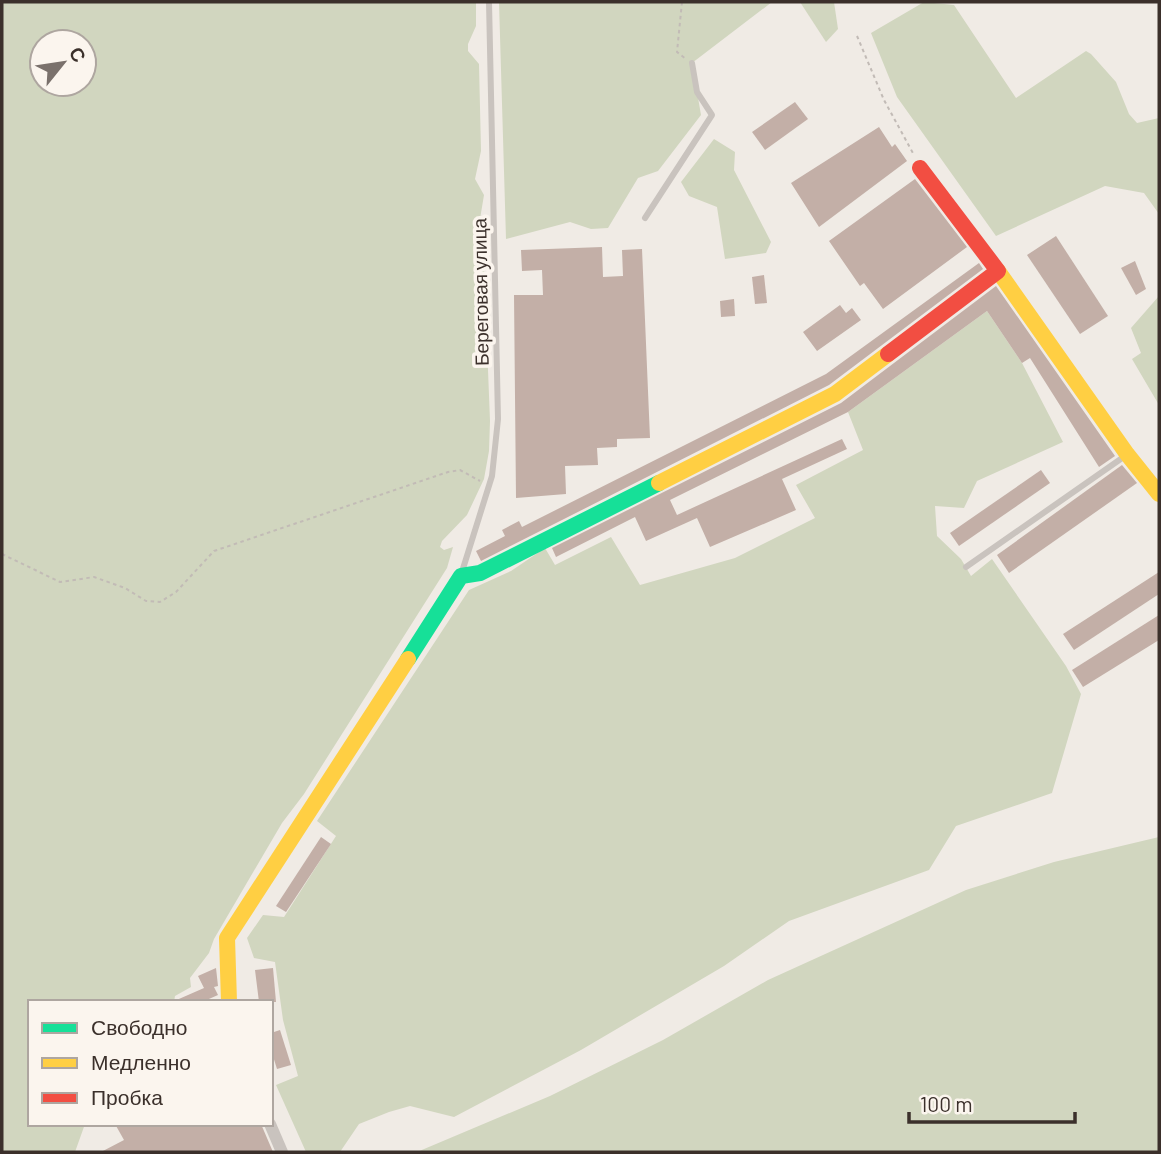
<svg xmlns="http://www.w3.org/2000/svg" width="1161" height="1154" font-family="Barlow,sans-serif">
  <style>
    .green { fill: #d1d6bf; fill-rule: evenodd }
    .building { fill: #c3afa7 }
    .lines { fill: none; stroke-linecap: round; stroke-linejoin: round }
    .path { stroke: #c2bbb6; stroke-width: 2; stroke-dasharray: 3.5 3.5; stroke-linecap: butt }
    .lane { stroke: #c9c3be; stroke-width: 6 }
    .street { stroke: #c9c3be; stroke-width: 12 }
    .fast { stroke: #16e098; stroke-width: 16 }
    .slow { stroke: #ffcf43; stroke-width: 16 }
    .jam { stroke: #f24e42; stroke-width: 16 }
    .labels { text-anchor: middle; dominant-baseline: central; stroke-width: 7; stroke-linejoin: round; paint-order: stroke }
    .street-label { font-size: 19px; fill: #3b302b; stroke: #fbf5ee }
  </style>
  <rect width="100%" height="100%" fill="#f0ebe5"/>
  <!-- green -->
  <g class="green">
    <path d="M 2,2 L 476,2 L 476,26 L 468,44 L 468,51 L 479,64 L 481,151 L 475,179 L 484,195 L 479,225 L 483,242 L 490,421 L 489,451 L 484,479 L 467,515 L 442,541 L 440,547 L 444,550 L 453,547 L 447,568 L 304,794 L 282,823 L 214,939 L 209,953 L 190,978 L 191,987 L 175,996 L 174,1002 L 30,1002 L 30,1124 L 85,1124 L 75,1152 L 2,1152 ZM 42,42 L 84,42 L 84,84 L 42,84 Z"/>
    <polygon points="499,2 772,2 692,63 701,115 658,171 638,178 608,228 591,229 570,222 506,239"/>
    <polygon points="800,2 834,2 838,29 826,42"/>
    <polygon points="924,2 954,5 1016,98 1086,51 1091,54 1116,82 1129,114 1137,123 1159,118 1159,214 1144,193 1105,186 996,236 897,97 871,33"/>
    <polygon points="714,139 735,152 734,170 771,242 766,253 725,259 717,207 689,196 681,182"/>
    <polygon points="1159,296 1159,405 1132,359 1141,353 1131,328"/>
    <polygon points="987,311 1022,363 1063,442 977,481 964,508 935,506 937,536 961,559 971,576 992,559 1066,666 1081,694 1052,793 956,826 929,870 789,921 724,966 581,1050 454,1117 410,1106 389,1112 359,1124 340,1152 306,1152 276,1085 298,1076 283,1020 275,962 254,958 247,938 263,915 284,917 336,836 317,821 469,590 511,571 545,548 555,565 611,537 640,585 735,558 815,518 796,485 863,450 848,412"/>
    <polygon points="1159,837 1159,1152 417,1152 550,1096 663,1040 768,980 966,890 1054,862"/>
  </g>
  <!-- building -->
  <g class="building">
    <polygon points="795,102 808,119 765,150 752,132"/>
    <polygon points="879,127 892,147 895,144 907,161 819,227 791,183"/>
    <polygon points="915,179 967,247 883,309 864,283 860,286 829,241"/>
    <polygon points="1056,236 1108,316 1080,334 1027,255"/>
    <polygon points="602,247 603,277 623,276 622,250 642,249 650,438 617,439 617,447 597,448 598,465 565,466 566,494 516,498 514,295 543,295 542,270 522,271 521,250"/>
    <polygon points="1135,261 1146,289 1136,295 1121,268"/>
    <polygon points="979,263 983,269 829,385 481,561 476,551 505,536 502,530 519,521 522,527 826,374"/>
    <polygon points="764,275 767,303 755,304 752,277"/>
    <polygon points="996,286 1115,456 1099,467 1030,358 1022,363 987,311 848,412 670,500 677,515 842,439 847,449 782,479 796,510 710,547 697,518 646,541 635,517 556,557 552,548 841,403"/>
    <polygon points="734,299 735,316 721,317 720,301"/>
    <polygon points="840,305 846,313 852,308 861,320 817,351 803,332"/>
    <polygon points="1122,465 1137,483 1009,573 997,555"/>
    <polygon points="1041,470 1050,483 959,546 950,533"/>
    <polygon points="1159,572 1159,594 1074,650 1063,634"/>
    <polygon points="1159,615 1159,640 1083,687 1072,670"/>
    <polygon points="321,837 331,844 286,912 276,906"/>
    <polygon points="216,968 218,986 214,987 218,995 202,1002 172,1002 204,988 198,976"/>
    <polygon points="273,968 276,1002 259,1002 255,970"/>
    <polygon points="280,1030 291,1065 277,1069 271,1050 271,1033"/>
    <polygon points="115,1124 261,1124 273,1152 101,1152 124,1140"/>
  </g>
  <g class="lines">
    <!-- path -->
    <g class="path">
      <polyline points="682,2 677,52 686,59"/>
      <polyline points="857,36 884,100 914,155"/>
      <polyline points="2,554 60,582 94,577 125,588 146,601 160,602 176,592 214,551 448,472 460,470 480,481"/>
    </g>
    <!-- lane -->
    <g class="lane">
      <polyline points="645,218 712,115 697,92 692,63"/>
      <polyline points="966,567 1125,456"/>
      <polyline points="461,575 492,476 498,419 489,2"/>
    </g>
    <!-- street -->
    <polyline class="street" points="270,1124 282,1152"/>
    <!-- fast -->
    <polyline class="fast" points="408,659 461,576 480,573 659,483"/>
    <!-- slow -->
    <g class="slow">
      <polyline points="998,271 1127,454 1159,494"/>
      <polyline points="659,483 835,394 888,354"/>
      <polyline points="229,1002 227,938 408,659"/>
    </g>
    <!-- jam -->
    <polyline class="jam" points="888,354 998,271 920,168"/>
  </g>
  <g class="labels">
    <!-- street labels -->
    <g class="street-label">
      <text transform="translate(480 292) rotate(-91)">Береговая улица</text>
    </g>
  </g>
  <!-- border -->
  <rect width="1161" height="1154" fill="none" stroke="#3b302b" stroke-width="7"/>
  <!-- legend -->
  <rect x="28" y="1000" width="245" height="126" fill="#fbf5ee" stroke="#aea6a0" stroke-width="2"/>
  <rect x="42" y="1023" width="35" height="10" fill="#16e098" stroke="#aea6a0" stroke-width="2"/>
  <text x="91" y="1035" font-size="21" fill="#3b302b">Свободно</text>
  <rect x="42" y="1058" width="35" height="10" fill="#ffcf43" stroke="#aea6a0" stroke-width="2"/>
  <text x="91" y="1070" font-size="21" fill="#3b302b">Медленно</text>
  <rect x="42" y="1093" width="35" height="10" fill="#f24e42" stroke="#aea6a0" stroke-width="2"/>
  <text x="91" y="1105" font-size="21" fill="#3b302b">Пробка</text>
  <!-- north arrow -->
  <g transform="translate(63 63) rotate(60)"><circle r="33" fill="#fbf5ee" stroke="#aea6a0" stroke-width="2"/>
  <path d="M0-5L12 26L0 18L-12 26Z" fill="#7a716c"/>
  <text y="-10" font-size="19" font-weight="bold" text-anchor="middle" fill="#3b302b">С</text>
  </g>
  <!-- scale -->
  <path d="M909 1112v10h166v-10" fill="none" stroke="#3b302b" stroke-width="3.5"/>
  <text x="920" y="1112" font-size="21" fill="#3b302b" stroke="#fbf5ee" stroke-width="5" paint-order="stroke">100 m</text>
</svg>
